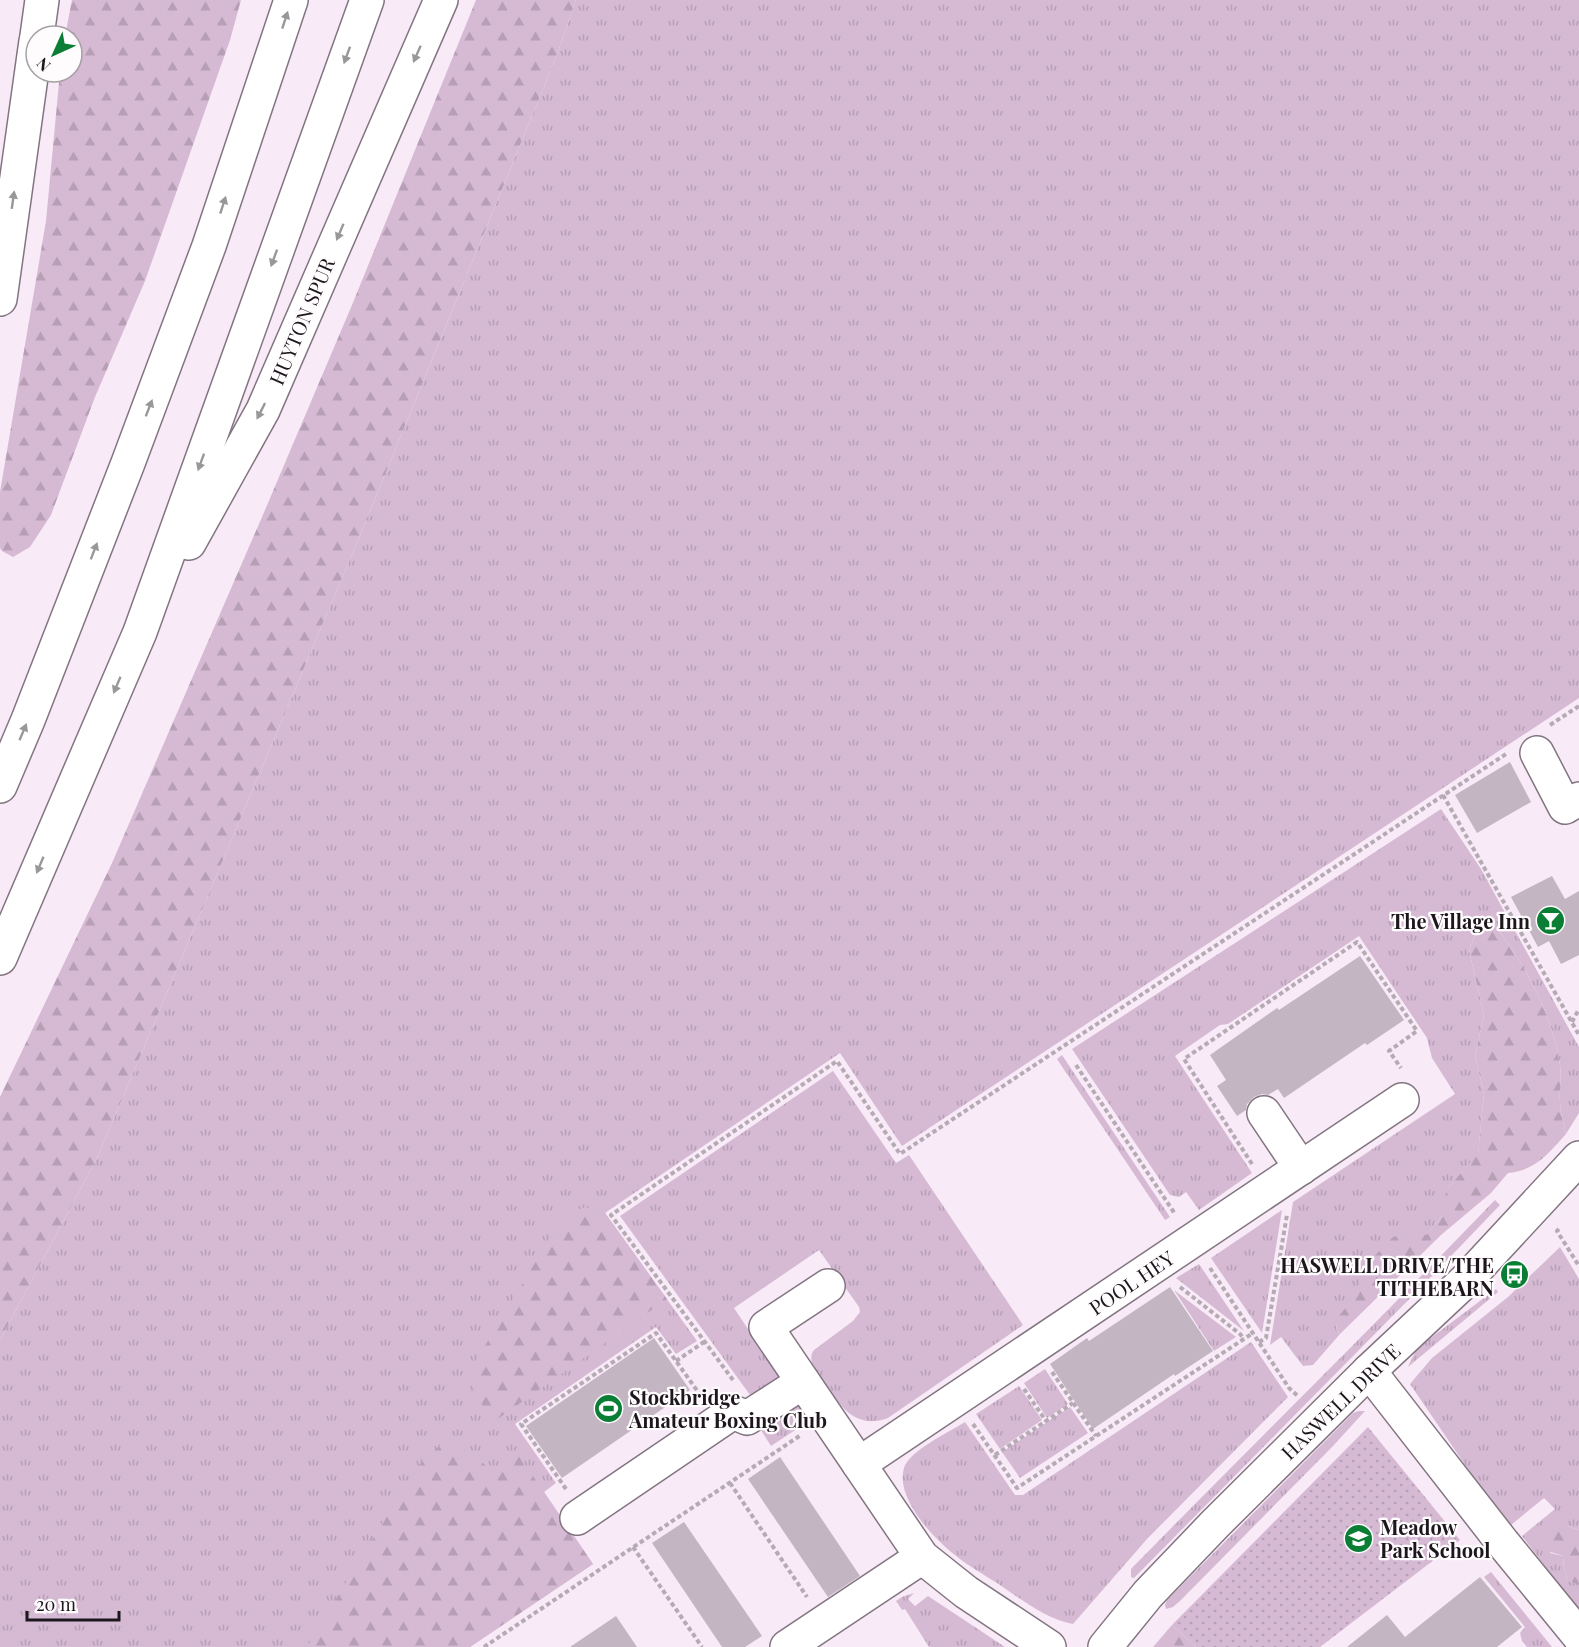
<svg xmlns="http://www.w3.org/2000/svg" width="1579" height="1647" font-family="'Playfair Display',serif">
  <style>
    .grass { fill: url(#grass-tufts) }
    .forest { fill: url(#forest-firs) }
    .garden { fill: url(#garden-dots) }
    .building { fill: #c3b5c2 }
    .lines { fill: none; stroke-linecap: round; stroke-linejoin: round }
    .minor-casing { stroke: #827581; stroke-width: 36 }
    .highway-casing { stroke: #827581; stroke-width: 36 }
    .path { stroke: #b6abb5; stroke-width: 4; stroke-dasharray: 4.5 3; stroke-linecap: butt }
    .minor { stroke: #fff; stroke-width: 33 }
    .highway { stroke: #fff; stroke-width: 33 }
    .oneway { fill: #999799 }
    .labels { text-anchor: middle; dominant-baseline: central; stroke-width: 4.5; stroke-linejoin: round; paint-order: stroke }
    .street-label { font-size: 20px; fill: #1c171c; stroke: #fffcfe }
    .poi-label { font-size: 20px; font-weight: bold; fill: #1c171c; stroke: #fffcfe; text-anchor: end }
  </style>
  <defs>
    <pattern id="grass-tufts" width="24" height="20" patternUnits="userSpaceOnUse" patternTransform="scale(1.5)"><rect width="24" height="20" fill="#d6bad4"/><path d="M3 7l-1-3M5 7V3M7 7l1-3M15 17l-1-3M17 17v-4M19 17l1-3" fill="none" stroke="#b79fb5"/></pattern>
    <pattern id="forest-firs" width="22" height="20" patternUnits="userSpaceOnUse" patternTransform="scale(1.5)"><rect width="22" height="20" fill="#d6bad4"/><path d="M5 1l3.5 6h-7zM16 11l3.5 6h-7z" fill="#b79fb5"/></pattern>
    <pattern id="garden-dots" width="8" height="8" patternUnits="userSpaceOnUse" patternTransform="scale(1.5)"><rect width="8" height="8" fill="#d6bad4"/><path d="M2 2h.1M6 6h.1" fill="none" stroke="#b79fb5" stroke-width="1.8" stroke-linecap="round"/></pattern>
  </defs>
  <rect width="100%" height="100%" fill="#f8eaf7"/>
  <!-- grass -->
  <g class="grass">
    <polygon points="576,0 1579,0 1579,698 902,1146 840,1053 605,1213 697,1341 676,1354 656,1327 515,1424 556,1483 544,1492 593,1564 470,1647 0,1647 0,1340 98,1156 361,533 555,60"/>
    <path d="M 1441,809 L 1481,869 L 1579,1047 L 1579,1113 L 1566,1134 C 1564,1124 1560,1113 1560,1102 C 1559,1090 1562,1077 1560,1065 C 1552,1013 1525,964 1493,923 L 1480,923 L 1469,950 L 1484,1015 L 1475,1056 L 1484,1094 L 1478,1154 L 1449,1187 L 1443,1215 L 1426,1235 L 1361,1270 C 1360,1276 1360,1284 1358,1290 C 1352,1306 1339,1311 1336,1329 L 1340,1334 L 1313,1365 L 1303,1366 L 1281,1337 L 1270,1345 L 1293,1202 L 1455,1094 L 1432,1058 L 1427,1038 L 1359,936 L 1228,1024 L 1220,1025 L 1175,1056 L 1252,1173 L 1199,1210 L 1186,1192 L 1179,1197 L 1170,1195 L 1072,1049 Z"/>
    <polygon points="1062,1055 1170,1217 1165,1220 1057,1059"/>
    <path d="M 833,1071 L 896,1163 L 909,1155 L 1023,1325 L 888,1418 C 849,1433 833,1393 813,1367 C 811,1360 810,1355 814,1350 L 853,1321 L 860,1312 L 859,1307 L 819,1250 L 734,1308 L 782,1380 L 753,1399 L 620,1216 Z"/>
    <path d="M 1495,1200 L 1500,1205 L 1430,1278 L 1134,1578 L 1131,1577 L 1131,1569 C 1252,1445 1375,1325 1495,1200 Z"/>
    <polygon points="1282,1210 1262,1333 1211,1258"/>
    <polygon points="1560,1247 1579,1279 1579,1530 1567,1526 1550,1553 1563,1556 1564,1569 1568,1581 1579,1585 1579,1611 1522,1536 1555,1509 1544,1498 1511,1525 1474,1478 1410,1384 1432,1358 1508,1297"/>
    <polygon points="1199,1264 1244,1331 1176,1278"/>
    <polygon points="1496,1289 1498,1292 1408,1367 1415,1352 1428,1340"/>
    <polygon points="1174,1290 1236,1337 1214,1351"/>
    <path d="M 1251,1342 L 1288,1397 L 1147,1539 L 1073,1624 C 1045,1619 1021,1599 997,1583 C 983,1574 968,1566 955,1555 C 933,1538 895,1498 904,1468 C 909,1451 949,1432 965,1422 L 1015,1495 L 1023,1495 Z"/>
    <polygon points="1045,1369 1068,1404 1047,1418 1024,1383"/>
    <polygon points="1019,1386 1042,1420 1000,1449 976,1414"/>
    <polygon points="797,1403 809,1421 771,1446 759,1427"/>
    <polygon points="1070,1407 1088,1433 1020,1478 1002,1452"/>
    <polygon points="1359,1411 1365,1411 1333,1446 1180,1601 1173,1607 1166,1609 1165,1605 1167,1600 1353,1413"/>
    <polygon points="1491,1572 1552,1647 1527,1647 1522,1641 1520,1633 1525,1627 1484,1577"/>
    <polygon points="914,1593 908,1599 915,1606 928,1596 1005,1647 929,1647 905,1609 902,1610 896,1601 902,1597"/>
  </g>
  <!-- forest -->
  <g class="forest">
    <polygon points="72,0 241,0 230,40 145,281 95,397 51,515 30,547 13,557 2,551 0,548 0,492 46,221 60,72 72,72 72,36 65,36"/>
    <polygon points="476,0 576,0 555,60 361,533 98,1156 0,1340 0,1097 112,863 262,517 352,305"/>
    <path d="M 1480,923 L 1493,923 C 1525,964 1552,1013 1560,1065 C 1562,1077 1559,1090 1560,1102 C 1560,1113 1564,1124 1566,1134 C 1547,1155 1536,1170 1508,1173 L 1491,1193 L 1441,1235 L 1340,1334 L 1336,1329 L 1338,1317 L 1352,1300 L 1358,1289 L 1361,1270 L 1393,1237 L 1411,1231 L 1426,1235 L 1443,1215 L 1440,1206 L 1449,1187 L 1478,1153 L 1484,1094 L 1475,1056 L 1484,1015 L 1469,950 Z"/>
    <polygon points="585,1207 605,1213 667,1299 495,1421 479,1401 469,1372 564,1215"/>
    <polygon points="439,1446 459,1446 491,1469 503,1467 518,1454 593,1564 470,1647 307,1647 415,1469"/>
    <path d="M 1552,1525 L 1567,1526 L 1579,1530 L 1579,1585 L 1568,1581 L 1564,1569 L 1563,1556 C 1547,1550 1536,1552 1543,1530 Z"/>
    <polygon points="1172,1625 1196,1647 1153,1647"/>
  </g>
  <!-- garden -->
  <polygon class="garden" points="1368,1427 1460,1540 1320,1647 1196,1647 1172,1625"/>
  <!-- building -->
  <g class="building">
    <polygon points="1510,762 1531,802 1477,833 1455,795"/>
    <polygon points="1552,876 1565,899 1579,891 1579,955 1561,964 1549,941 1538,947 1511,897"/>
    <polygon points="1360,956 1404,1020 1367,1045 1365,1043 1284,1098 1278,1089 1268,1095 1262,1094 1254,1097 1247,1104 1246,1110 1237,1116 1217,1086 1226,1080 1210,1055 1277,1008 1279,1010"/>
    <polygon points="1170,1287 1213,1351 1175,1376 1174,1374 1093,1429 1050,1364 1087,1338 1089,1341"/>
    <polygon points="654,1338 690,1390 562,1478 526,1426"/>
    <polygon points="780,1457 860,1576 828,1597 748,1479"/>
    <polygon points="684,1522 762,1636 745,1647 722,1647 652,1543"/>
    <polygon points="1480,1577 1522,1627 1497,1647 1347,1647 1387,1615 1405,1637"/>
    <polygon points="616,1616 637,1647 570,1647"/>
  </g>
  <g class="lines">
    <defs>
      <g id="minor">
        <polyline points="1537,753 1565,807 1579,799"/>
        <polyline points="1264,1113 1301,1168"/>
        <polyline points="828,1286 766,1327 922,1557 966,1592 1049,1647"/>
        <polyline points="1369,1371 1503,1543 1579,1636"/>
        <polyline points="859,1464 1402,1100"/>
        <polyline points="577,1518 733,1412 747,1418 803,1382"/>
        <polyline points="787,1647 922,1557"/>
        <polyline points="1105,1647 1148,1594 1215,1524 1369,1371 1466,1280 1579,1158"/>
      </g>
      <g id="highway">
        <polyline points="37,36 42,0"/>
        <polyline points="0,299 36,41"/>
        <polyline points="189,543 263,410 441,0"/>
        <polyline points="0,786 28,720 128,463 209,246 291,0"/>
        <polyline points="0,958 140,632 367,0"/>
      </g>
    </defs>
    <!-- minor casing -->
    <use href="#minor" class="minor-casing"/>
    <!-- highway casing -->
    <use href="#highway" class="highway-casing"/>
    <!-- path -->
    <g class="path">
      <polyline points="1550,725 1579,706"/>
      <polyline points="1443,795 1579,1035"/>
      <polyline points="1572,1022 1579,1009"/>
      <polyline points="1076,1065 1175,1214"/>
      <polyline points="1252,1164 1184,1059 1357,942 1417,1031 1389,1051 1401,1068"/>
      <polyline points="1559,1229 1557,1231 1579,1266"/>
      <polyline points="1210,1268 1289,1388 1299,1397"/>
      <polyline points="1180,1287 1240,1334 1244,1339"/>
      <polyline points="1259,1342 1266,1338 1287,1215"/>
      <polyline points="676,1361 704,1342"/>
      <polyline points="1052,1372 1096,1436"/>
      <polyline points="733,1380 611,1215 837,1061 900,1154 1506,754"/>
      <polyline points="1024,1389 1046,1421"/>
      <polyline points="973,1424 1017,1488 1253,1333"/>
      <polyline points="995,1455 1073,1403"/>
      <polyline points="730,1483 807,1597"/>
      <polyline points="566,1489 521,1424 656,1333 701,1396"/>
      <polyline points="633,1547 702,1647"/>
      <polyline points="484,1647 801,1435"/>
    </g>
    <!-- minor -->
    <use href="#minor" class="minor"/>
    <!-- highway -->
    <use href="#highway" class="highway"/>
  </g>
  <!-- one-way arrows -->
  <defs><path id="oneway-solid" d="M-6-.8H1V-3.2L6.5 0L1 3.2V.8H-6Z" transform="scale(1.5)"/></defs>
  <g class="oneway">
    <use href="#oneway-solid" transform="translate(285 20) rotate(-72)"/>
    <use href="#oneway-solid" transform="translate(417 54) rotate(114)"/>
    <use href="#oneway-solid" transform="translate(347 55) rotate(110)"/>
    <use href="#oneway-solid" transform="translate(13 200) rotate(-82)"/>
    <use href="#oneway-solid" transform="translate(223 205) rotate(-72)"/>
    <use href="#oneway-solid" transform="translate(340 232) rotate(113)"/>
    <use href="#oneway-solid" transform="translate(274 258) rotate(110)"/>
    <use href="#oneway-solid" transform="translate(149 408) rotate(-69)"/>
    <use href="#oneway-solid" transform="translate(261 411) rotate(117)"/>
    <use href="#oneway-solid" transform="translate(201 462) rotate(110)"/>
    <use href="#oneway-solid" transform="translate(94 551) rotate(-69)"/>
    <use href="#oneway-solid" transform="translate(117 685) rotate(113)"/>
    <use href="#oneway-solid" transform="translate(23 732) rotate(-67)"/>
    <use href="#oneway-solid" transform="translate(40 865) rotate(113)"/>
  </g>
  <!-- icons -->
  <defs>
    <symbol id="bar-disc" viewBox="-11 -11 22 22"><circle r="9.5" fill="#0a7e35" stroke="#fffcfe"/><path d="M-6-5H6L.8 .8V4.5H3.5V6h-7V4.5H-.8V.8Z" fill="#fff"/></symbol>
    <symbol id="bus-disc" viewBox="-11 -11 22 22"><circle r="9.5" fill="#0a7e35" stroke="#fffcfe"/><path d="M-5-6H5V4H4V6H2V4H-2V6H-4V4H-5ZM-3.5-4V0h7V-4ZM-3.5 1.2v1.5H-2V1.2ZM2 1.2v1.5H3.5V1.2Z" fill="#fff"/></symbol>
    <symbol id="stadium-disc" viewBox="-11 -11 22 22"><circle r="9.5" fill="#0a7e35" stroke="#fffcfe"/><path d="M0-5a6.5 5 0 1 0 0 10a6.5 5 0 1 0 0-10ZM-3.5-1.8h7v3.6h-7Z" fill="#fff"/></symbol>
    <symbol id="school-disc" viewBox="-11 -11 22 22"><circle r="9.5" fill="#0a7e35" stroke="#fffcfe"/><path d="M0-5L7-2L0 1L-7-2ZM-4 1L0 2.5L4 1V4Q0 6-4 4Z" fill="#fff"/></symbol>
  </defs>
  <g fill-rule="evenodd">
    <use href="#bar-disc" x="1534" y="904" width="33" height="33"/>
    <use href="#bus-disc" x="1498" y="1258" width="33" height="33"/>
    <use href="#stadium-disc" x="592" y="1392" width="33" height="33"/>
    <use href="#school-disc" x="1342" y="1522" width="33" height="33"/>
  </g>
  <g class="labels">
    <!-- street labels -->
    <g class="street-label">
      <text transform="translate(301 321) rotate(-67)">HUYTON SPUR</text>
      <text transform="translate(1131 1282) rotate(-34)">POOL HEY</text>
      <text transform="translate(1340 1401) rotate(-44)">HASWELL DRIVE</text>
    </g>
    <!-- poi labels -->
    <g class="poi-label">
      <text x="1530" y="920">The Village Inn</text>
      <text x="1494" y="1264">HASWELL DRIVE/THE<tspan x="1494" dy="23">TITHEBARN</tspan></text>
      <text x="629" y="1396" text-anchor="start">Stockbridge<tspan x="629" dy="23">Amateur Boxing Club</tspan></text>
      <text x="1380" y="1526" text-anchor="start">Meadow<tspan x="1380" dy="23">Park School</tspan></text>
    </g>
  </g>
  <!-- north arrow -->
  <g transform="translate(54 54) rotate(225)"><circle r="28" fill="#fffcfe" stroke="#a4a0a4" stroke-width="1.5"/>
  <path d="M0-4.5L10 22L0 15L-10 22Z" fill="#0a7e35"/>
  <text y="-9" font-size="16" font-weight="bold" text-anchor="middle" fill="#1c171c">N</text>
  </g>
  <!-- scale -->
  <path d="M27 1611v9h92v-9" fill="none" stroke="#1c171c" stroke-width="3"/>
  <text x="36" y="1611" font-size="18" fill="#1c171c" stroke="#fffcfe" stroke-width="4.5" paint-order="stroke">20 m</text>
</svg>
